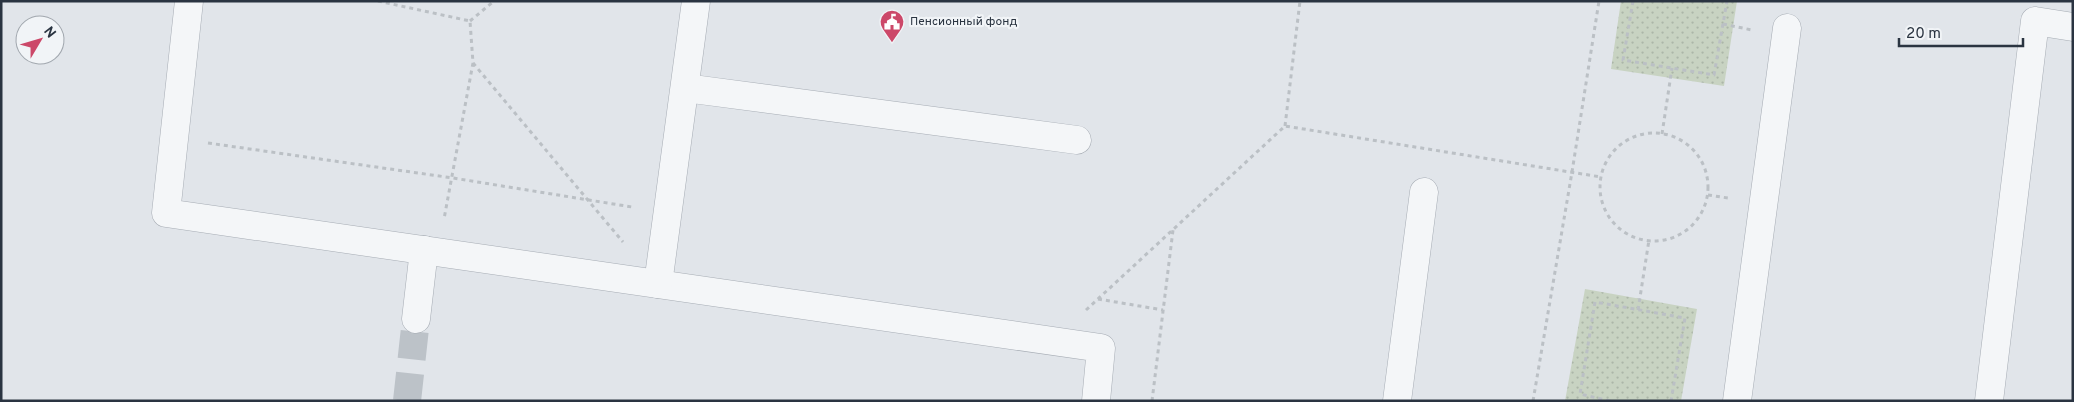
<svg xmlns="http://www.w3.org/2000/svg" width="2074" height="402" font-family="Overpass,sans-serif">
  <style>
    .park { fill: url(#park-dots) }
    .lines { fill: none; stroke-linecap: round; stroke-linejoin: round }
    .minor-tunnel { stroke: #bcc2c8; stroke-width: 28; stroke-dasharray: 28 14; stroke-linecap: butt }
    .minor-casing { stroke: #a6acb4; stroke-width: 29 }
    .path { stroke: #bbc0c5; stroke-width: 3; stroke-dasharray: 4 4; stroke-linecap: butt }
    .minor { stroke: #f4f6f8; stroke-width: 28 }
    .labels { text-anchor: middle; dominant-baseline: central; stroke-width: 4.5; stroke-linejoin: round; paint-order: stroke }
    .poi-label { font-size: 12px; fill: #2a3441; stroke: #f1f4f7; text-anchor: start }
  </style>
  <defs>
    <pattern id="park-dots" width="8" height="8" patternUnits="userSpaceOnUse" patternTransform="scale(1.25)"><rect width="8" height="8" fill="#c8d3c2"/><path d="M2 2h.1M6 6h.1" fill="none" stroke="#acb6a8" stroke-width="1.8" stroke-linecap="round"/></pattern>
  </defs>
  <rect width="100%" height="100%" fill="#e1e5ea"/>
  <!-- park -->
  <g class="park">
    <polygon points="1621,1 1737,1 1724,86 1611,69"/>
    <polygon points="1585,289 1697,309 1681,401 1565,401"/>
  </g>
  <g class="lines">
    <!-- minor-tunnel -->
    <polyline class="minor-tunnel" points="407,401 416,319"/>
    <defs>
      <g id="minor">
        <polyline points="189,1 166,213 1101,348 1096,401"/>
        <polyline points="685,88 1077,140"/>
        <polyline points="658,284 696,1"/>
        <polyline points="416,319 424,250"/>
        <polyline points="1397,401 1424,192"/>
        <polyline points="1737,401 1787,28"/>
        <polyline points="1989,401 2035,21 2073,27"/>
      </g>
    </defs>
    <!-- minor casing -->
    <use href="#minor" class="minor-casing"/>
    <!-- path -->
    <g class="path">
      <polyline points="378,1 470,21 473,63 444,219"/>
      <polyline points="1633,1 1623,60 1714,75 1727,1"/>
      <polyline points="470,21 494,1"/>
      <polyline points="1723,24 1752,30"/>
      <polyline points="473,63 623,242"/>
      <polyline points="1285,126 1300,1"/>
      <circle cx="1654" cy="187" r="54"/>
      <polyline points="1662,134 1672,68"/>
      <polyline points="208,143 453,178 632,207"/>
      <polyline points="1708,195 1728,198"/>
      <polyline points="1098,299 1163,310"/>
      <polyline points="1086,310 1285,126 1601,177"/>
      <polyline points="1638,310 1649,240"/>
      <polyline points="1152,401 1173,230"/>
      <polyline points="1533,401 1572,172 1599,1"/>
      <polyline points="1610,401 1580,394 1595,302 1685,318 1671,401"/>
    </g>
    <!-- minor -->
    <use href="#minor" class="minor"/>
  </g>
  <!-- icons -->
  <defs>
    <symbol id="civic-pin" viewBox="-11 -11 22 30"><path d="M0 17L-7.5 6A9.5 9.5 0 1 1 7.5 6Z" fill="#cc4869" stroke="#f1f4f7"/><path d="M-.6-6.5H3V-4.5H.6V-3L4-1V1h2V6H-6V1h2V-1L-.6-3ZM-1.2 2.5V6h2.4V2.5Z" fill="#fff"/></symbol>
  </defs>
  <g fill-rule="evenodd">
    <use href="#civic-pin" x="878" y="8" width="28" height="38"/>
  </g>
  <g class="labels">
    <!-- poi labels -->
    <g class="poi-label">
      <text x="910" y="22">Пенсионный фонд</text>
    </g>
  </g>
  <!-- border -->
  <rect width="2074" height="402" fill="none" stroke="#2a3441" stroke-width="5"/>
  <!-- north arrow -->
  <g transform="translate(40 40) rotate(52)"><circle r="24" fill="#f1f4f7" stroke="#a1a7ae"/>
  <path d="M0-4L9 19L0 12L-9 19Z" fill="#cc4869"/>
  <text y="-8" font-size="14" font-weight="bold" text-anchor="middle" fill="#2a3441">N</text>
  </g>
  <!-- scale -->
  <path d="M1899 38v8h124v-8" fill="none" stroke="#2a3441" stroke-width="2.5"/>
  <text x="1906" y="38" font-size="15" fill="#2a3441" stroke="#f1f4f7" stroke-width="4" paint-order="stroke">20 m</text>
</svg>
